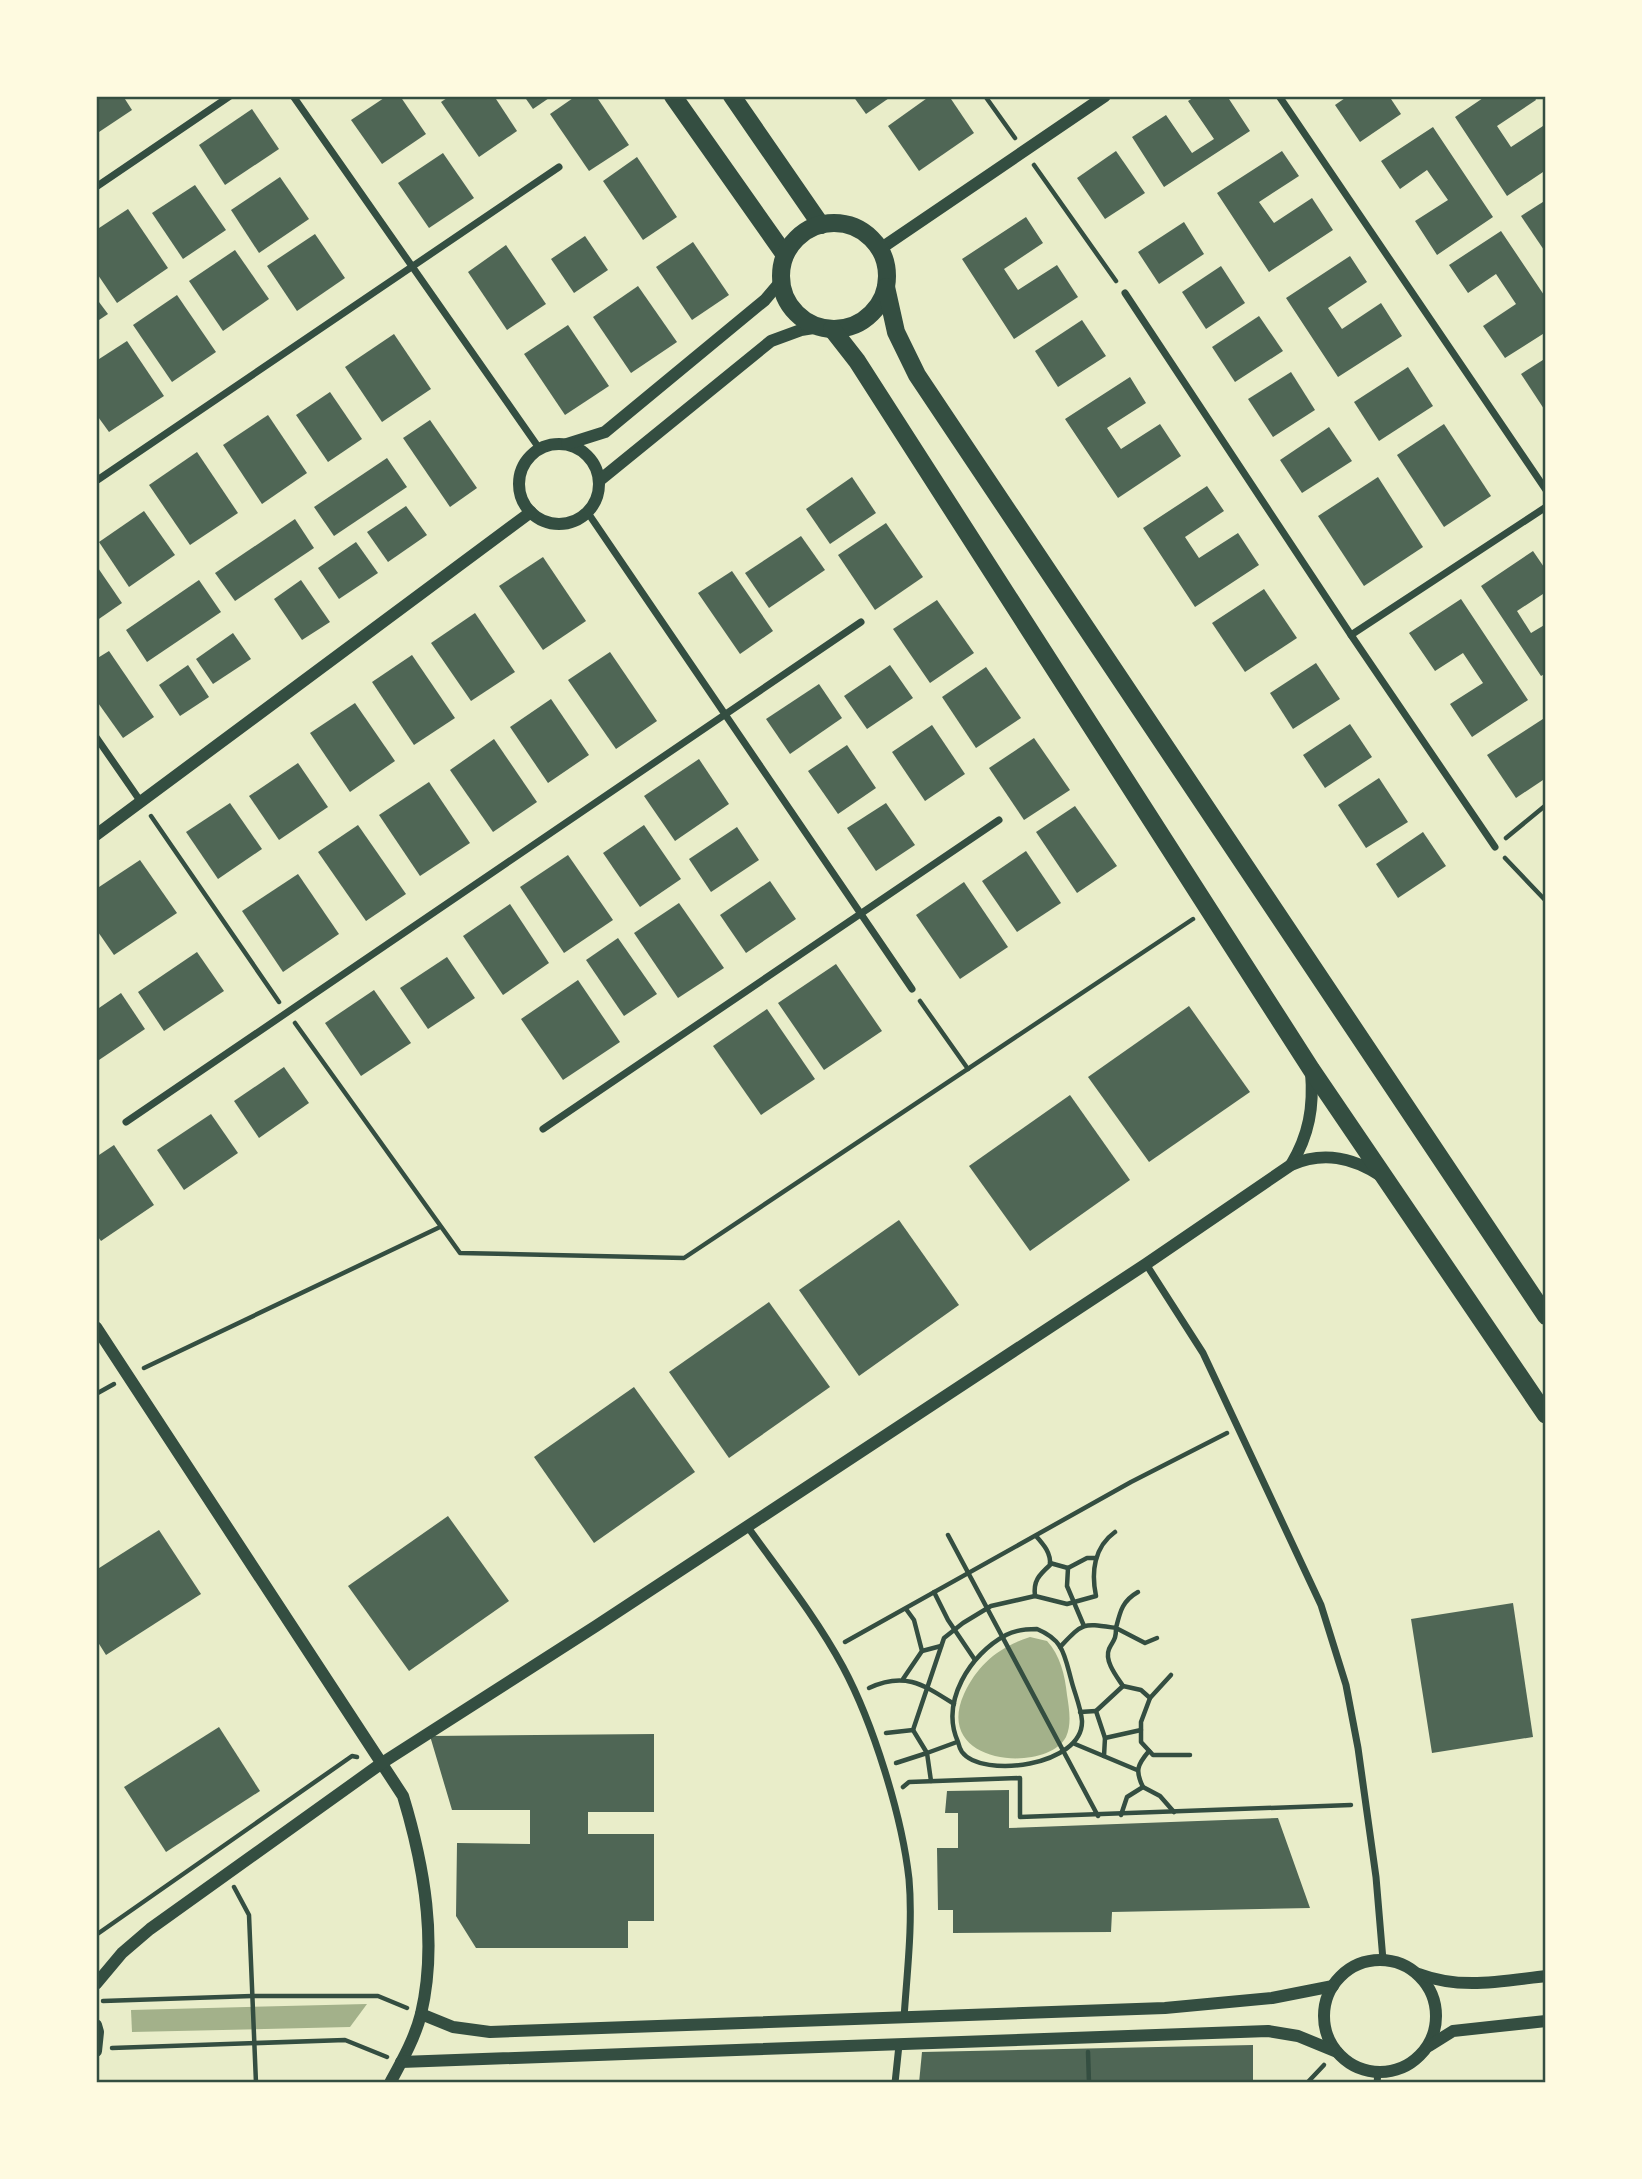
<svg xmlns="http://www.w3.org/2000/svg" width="1642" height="2179" font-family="'Fira Sans Condensed',sans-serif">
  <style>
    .water { fill: #a3b18a }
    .building { fill: #4f6655 }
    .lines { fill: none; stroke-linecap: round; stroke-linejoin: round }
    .path { stroke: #344e41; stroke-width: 4.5 }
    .minor { stroke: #344e41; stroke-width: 7 }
    .tertiary { stroke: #344e41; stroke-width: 12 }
    .primary { stroke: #344e41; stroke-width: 18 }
    .neatline { fill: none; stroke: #344e41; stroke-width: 2.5 }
  </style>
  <rect width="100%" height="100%" fill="#e9edc9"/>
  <!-- water -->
  <g class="water">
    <path d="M 1030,1637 L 1047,1641 C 1060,1655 1065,1675 1067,1695 C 1069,1708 1072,1724 1066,1737 C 1046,1774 932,1765 964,1694 C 978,1664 999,1647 1030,1637 Z"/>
    <polygon points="367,2004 350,2027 132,2032 131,2010"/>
  </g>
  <!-- building -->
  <g class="building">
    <polygon points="96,96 123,96 132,110 96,134"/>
    <polygon points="387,96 400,96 426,134 382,164 351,120"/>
    <polygon points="450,96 494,96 517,131 479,157 441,102"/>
    <polygon points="524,96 552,96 533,109"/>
    <polygon points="576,96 596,96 629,145 589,171 550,114"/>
    <polygon points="853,96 892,96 866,114"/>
    <polygon points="930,96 949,96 974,133 919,171 888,126"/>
    <polygon points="1196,96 1227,96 1250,131 1164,187 1132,137 1166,115 1192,153 1214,139 1188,101"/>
    <polygon points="1348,96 1389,96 1401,114 1360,142 1335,105"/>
    <polygon points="1486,96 1534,96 1536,100 1497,126 1511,147 1546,124 1546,170 1507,196 1455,117"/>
    <polygon points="252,109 279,149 225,185 199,145"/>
    <polygon points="1433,127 1493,217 1437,255 1415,221 1448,200 1427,170 1400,189 1381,161"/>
    <polygon points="1116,151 1145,193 1105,219 1077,178"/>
    <polygon points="1282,151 1299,176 1259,202 1274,223 1312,198 1333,230 1269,272 1217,193"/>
    <polygon points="443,153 474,198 429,228 398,183"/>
    <polygon points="637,157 677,217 643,240 603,181"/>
    <polygon points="280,177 309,219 259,253 231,210"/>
    <polygon points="195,185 226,230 183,259 152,213"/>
    <polygon points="1546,200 1546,253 1521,216"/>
    <polygon points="128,209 168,268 117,303 96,272 96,230"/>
    <polygon points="1026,217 1043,243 1004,269 1018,290 1057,265 1078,297 1014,339 962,259"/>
    <polygon points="1184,222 1204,254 1159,284 1138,252"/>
    <polygon points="1501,231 1546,298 1546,332 1505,358 1483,326 1516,304 1496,274 1468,293 1449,265"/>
    <polygon points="315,234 345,278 297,311 267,266"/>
    <polygon points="585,236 608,270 574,293 551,259"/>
    <polygon points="693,242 729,295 692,320 656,267"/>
    <polygon points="506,245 546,304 507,330 468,272"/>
    <polygon points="235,250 269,299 223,331 189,281"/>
    <polygon points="1350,256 1367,282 1328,308 1342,329 1381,303 1402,336 1338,377 1286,298"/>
    <polygon points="1221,266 1245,303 1206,329 1182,292"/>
    <polygon points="638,286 677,342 631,373 593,317"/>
    <polygon points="177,295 216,352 172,382 133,325"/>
    <polygon points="96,298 108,314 96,322"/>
    <polygon points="1259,316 1283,351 1235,382 1212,347"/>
    <polygon points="1082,320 1106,356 1058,387 1035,351"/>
    <polygon points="568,325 609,386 565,415 524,354"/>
    <polygon points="394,334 431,389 382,422 345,367"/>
    <polygon points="127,341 164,396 109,432 96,414 96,361"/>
    <polygon points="1546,358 1546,412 1521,374"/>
    <polygon points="1408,367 1433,406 1379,441 1354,402"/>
    <polygon points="1291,372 1315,410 1273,437 1248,399"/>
    <polygon points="1130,377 1146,403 1107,428 1121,449 1160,424 1181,456 1118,498 1065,419"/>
    <polygon points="330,392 362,439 328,462 296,415"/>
    <polygon points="268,415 307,473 262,504 223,445"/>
    <polygon points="430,420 477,488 450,507 403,438"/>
    <polygon points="1444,424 1491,496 1444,527 1397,455"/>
    <polygon points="1329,427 1352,461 1302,493 1280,460"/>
    <polygon points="197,452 238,513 190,545 149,485"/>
    <polygon points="387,458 407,487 334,536 314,507"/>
    <polygon points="852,477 876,513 830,544 806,509"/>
    <polygon points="1378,477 1423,547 1364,586 1318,516"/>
    <polygon points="1207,486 1224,511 1185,537 1199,558 1238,533 1259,565 1195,607 1143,528"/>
    <polygon points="406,506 427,535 388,562 367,532"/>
    <polygon points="144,511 175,555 129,587 99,542"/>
    <polygon points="295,519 314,548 235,601 215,573"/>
    <polygon points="886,523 923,577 875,610 838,555"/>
    <polygon points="801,536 825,570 769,608 745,573"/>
    <polygon points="356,542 378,573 339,599 318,568"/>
    <polygon points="1533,551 1546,570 1546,592 1517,611 1531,633 1546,624 1546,673 1541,676 1481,586"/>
    <polygon points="543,557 586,621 543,650 499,586"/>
    <polygon points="96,565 122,603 96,621"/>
    <polygon points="732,571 773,631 740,654 698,593"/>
    <polygon points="199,580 221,612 147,662 126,630"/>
    <polygon points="301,580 330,622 302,640 274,599"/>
    <polygon points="1264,589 1297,638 1245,672 1212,623"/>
    <polygon points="1461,599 1528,700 1472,737 1450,704 1483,683 1463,653 1435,671 1409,633"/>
    <polygon points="937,600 974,653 930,683 893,629"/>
    <polygon points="475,613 515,672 471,701 431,643"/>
    <polygon points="233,633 251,659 213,684 196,659"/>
    <polygon points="109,651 154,717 123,738 96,700 96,659"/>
    <polygon points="610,652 657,721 616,749 568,680"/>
    <polygon points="412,655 455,718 414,745 372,682"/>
    <polygon points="1316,663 1340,699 1293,729 1270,693"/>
    <polygon points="188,665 209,697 180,716 159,685"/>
    <polygon points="890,665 913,698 867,729 844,696"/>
    <polygon points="986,667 1021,718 976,748 942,697"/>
    <polygon points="819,684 842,718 790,754 766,719"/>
    <polygon points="551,699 589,755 548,783 510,727"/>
    <polygon points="355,703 395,761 350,792 310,733"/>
    <polygon points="1546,717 1546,778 1516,798 1487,755"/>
    <polygon points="1350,724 1372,757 1325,788 1303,755"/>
    <polygon points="932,725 965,774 925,801 892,752"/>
    <polygon points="1034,738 1070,790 1024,820 989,768"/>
    <polygon points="494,739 537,802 493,832 450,770"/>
    <polygon points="847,745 876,788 838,814 808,771"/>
    <polygon points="699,759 729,804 675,841 644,796"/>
    <polygon points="298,763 328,807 279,840 249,796"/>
    <polygon points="1379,778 1408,822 1366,848 1338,805"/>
    <polygon points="429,782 470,843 420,876 379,815"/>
    <polygon points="230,803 262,849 218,879 186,832"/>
    <polygon points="886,803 915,845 876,871 847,828"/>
    <polygon points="1075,806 1117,866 1077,893 1036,832"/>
    <polygon points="358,825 406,894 366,921 318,852"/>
    <polygon points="644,825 681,879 640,907 603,853"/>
    <polygon points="737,827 759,860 711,892 689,859"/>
    <polygon points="1423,832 1446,866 1398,898 1376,864"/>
    <polygon points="1026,851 1061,903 1017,932 982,881"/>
    <polygon points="568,855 613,920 564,953 520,887"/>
    <polygon points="140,860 177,913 114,955 96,929 96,889"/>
    <polygon points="298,874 339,934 283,972 242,911"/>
    <polygon points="770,881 796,919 746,953 720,915"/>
    <polygon points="964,882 1008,947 960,979 916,915"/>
    <polygon points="679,903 724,968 678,998 634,933"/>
    <polygon points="510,904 549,963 503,995 463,936"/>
    <polygon points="618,938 657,994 624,1016 586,960"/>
    <polygon points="197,952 224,991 164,1031 138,992"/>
    <polygon points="447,957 475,998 428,1029 400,988"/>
    <polygon points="836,964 882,1031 824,1070 778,1003"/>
    <polygon points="578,980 620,1042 563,1080 521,1019"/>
    <polygon points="374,990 411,1043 361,1076 325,1023"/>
    <polygon points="121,993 145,1029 96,1062 96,1010"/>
    <polygon points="1189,1006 1250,1092 1149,1162 1088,1077"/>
    <polygon points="767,1009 815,1079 761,1115 713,1046"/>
    <polygon points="284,1067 309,1103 259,1138 234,1101"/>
    <polygon points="1070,1095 1130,1180 1030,1251 969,1166"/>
    <polygon points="211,1114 238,1153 184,1190 157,1150"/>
    <polygon points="114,1145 154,1205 101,1241 96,1234 96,1157"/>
    <polygon points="899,1220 959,1305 859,1376 799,1290"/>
    <polygon points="769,1302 830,1387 729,1458 669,1372"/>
    <polygon points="634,1387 695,1472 594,1543 534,1457"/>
    <polygon points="448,1516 509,1601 409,1671 348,1586"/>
    <polygon points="159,1530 201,1594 106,1655 96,1639 96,1570"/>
    <polygon points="1513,1603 1533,1737 1432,1753 1411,1619"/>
    <polygon points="219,1727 260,1791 166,1852 124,1787"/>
    <polygon points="654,1734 654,1812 588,1812 588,1834 654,1834 654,1921 628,1921 628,1948 476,1948 456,1916 457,1843 530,1844 530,1810 452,1810 430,1736"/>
    <polygon points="1009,1790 1009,1828 1278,1818 1310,1908 1112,1912 1111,1932 953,1933 953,1910 938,1910 937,1848 958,1848 958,1813 945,1813 947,1791"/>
    <polygon points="1253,2045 1253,2083 919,2083 922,2052"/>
  </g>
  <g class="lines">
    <!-- path -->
    <g class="path">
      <polyline points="985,96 1015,138"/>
      <polyline points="1034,165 1116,281"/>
      <polyline points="151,816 279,1002"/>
      <polyline points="1506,838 1546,805"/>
      <polyline points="1505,858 1546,901"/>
      <polyline points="920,1001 968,1069"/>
      <polyline points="295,1023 460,1253 684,1258 1193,919"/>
      <polyline points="144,1368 440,1227"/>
      <polyline points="96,1394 114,1384"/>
      <polyline points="948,1535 1098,1816"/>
      <polyline points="1050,1563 1068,1568 1087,1558 1096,1558"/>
      <polyline points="1068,1568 1067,1586 1084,1626"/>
      <polyline points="934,1592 948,1620 975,1660"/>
      <path d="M 1138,1592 C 1122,1601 1120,1612 1116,1628 L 1145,1643 L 1157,1638"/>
      <path d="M 1035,1596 C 1033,1581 1039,1575 1050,1565 C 1051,1553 1044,1545 1036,1536"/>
      <path d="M 1037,1629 C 1063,1640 1064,1653 1071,1679 C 1074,1692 1081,1707 1082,1721 C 1083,1766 982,1779 962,1752 C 960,1749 959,1746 958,1742 C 940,1702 970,1654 1006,1635 C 1015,1630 1027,1629 1037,1629 Z"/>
      <polyline points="845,1642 1131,1482 1227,1433"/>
      <path d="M 1060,1647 C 1084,1622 1082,1623 1116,1628 C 1116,1641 1113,1640 1109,1649 C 1104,1661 1117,1677 1123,1686 L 1141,1690 L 1150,1698 L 1141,1722 L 1141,1742 L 1153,1755 L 1190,1755"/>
      <polyline points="922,1651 941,1646"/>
      <polyline points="903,1679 922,1651 914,1620 906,1609"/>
      <path d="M 869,1688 C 905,1671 924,1685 954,1704"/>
      <polyline points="1150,1698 1171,1675"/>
      <polyline points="1080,1712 1096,1711"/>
      <path d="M 886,1733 L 913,1730 L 944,1638 L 963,1623 L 991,1606 L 1035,1596 L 1067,1604 L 1096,1596 C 1091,1572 1094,1547 1115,1532"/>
      <polyline points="1105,1738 1141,1730"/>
      <polyline points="1075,1744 1137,1770"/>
      <path d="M 1149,1751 C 1137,1765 1135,1771 1143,1787 L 1160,1796 L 1174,1812"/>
      <polyline points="1104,1756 1105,1738 1096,1711 1123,1686"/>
      <polyline points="896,1763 927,1753 913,1730"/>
      <polyline points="931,1781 927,1753 957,1742"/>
      <polyline points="903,1787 909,1782 1020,1778 1020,1817 1351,1805"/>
      <polyline points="1121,1815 1127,1797 1143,1787"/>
      <polyline points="234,1887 249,1915 256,2083"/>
      <polyline points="96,1935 352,1756 357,1757"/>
      <polyline points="103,2001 252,1996 378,1996 407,2008"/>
      <polyline points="112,2048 345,2040 387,2057"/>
      <polyline points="1088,2052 1089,2083"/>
      <polyline points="1307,2083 1324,2065"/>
    </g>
    <!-- minor -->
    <g class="minor">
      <polyline points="293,96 539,448"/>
      <polyline points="1279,96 1546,490"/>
      <polyline points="96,187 230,96"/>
      <polyline points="1125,293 1351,635 1495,847"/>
      <polyline points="96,481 559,167"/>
      <polyline points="588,513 912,989"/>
      <polyline points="1351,635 1546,507"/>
      <polyline points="96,737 141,802"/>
      <polyline points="126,1122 861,622"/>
      <polyline points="543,1129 999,820"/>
      <polyline points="1146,1264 1203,1353 1321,1605 1346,1685 1358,1748 1376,1877 1383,1960"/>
      <path d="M 747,1526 C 780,1572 816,1617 843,1667 C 873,1723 902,1816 909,1879 C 913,1924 907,1972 904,2018"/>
      <polyline points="895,2083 899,2045"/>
      <polyline points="1377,2083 1378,2072"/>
    </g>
    <!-- tertiary -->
    <g class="tertiary">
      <polyline points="880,249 1105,96"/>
      <circle cx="559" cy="484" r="40"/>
      <polyline points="567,444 605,432 765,300 781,281"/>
      <polyline points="600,480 771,341 801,330 820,327"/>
      <polyline points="96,835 531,512"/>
      <path d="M 1291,1165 C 1309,1135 1314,1107 1311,1072"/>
      <path d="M 96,1327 L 403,1796 C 424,1865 438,1942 421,2014 C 415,2038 402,2061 390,2083"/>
      <circle cx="1380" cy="2016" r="56"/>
      <path d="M 1419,1974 C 1461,1990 1502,1981 1546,1976"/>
      <path d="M 96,1984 L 122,1953 L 150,1929 L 382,1763 L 596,1626 L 1146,1264 L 1291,1165 C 1323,1151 1352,1157 1381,1176"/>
      <polyline points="421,2014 453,2027 490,2032 1165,2008 1272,1998 1333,1986"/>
      <polyline points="96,2025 98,2032 96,2051"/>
      <polyline points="1429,2046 1453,2031 1546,2021"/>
      <polyline points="401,2062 1268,2031 1298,2036 1337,2052"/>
    </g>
    <!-- primary -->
    <g class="primary">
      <polyline points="673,96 785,255"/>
      <polyline points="732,96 821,225"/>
      <circle cx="834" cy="276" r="53"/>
      <polyline points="886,287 896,332 917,375 1546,1316"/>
      <polyline points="832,329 857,361 1311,1069 1546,1415"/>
    </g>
  </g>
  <!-- border -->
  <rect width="1642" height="2179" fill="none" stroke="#fefae0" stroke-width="196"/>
  <rect x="98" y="98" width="1446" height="1983" class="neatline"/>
</svg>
